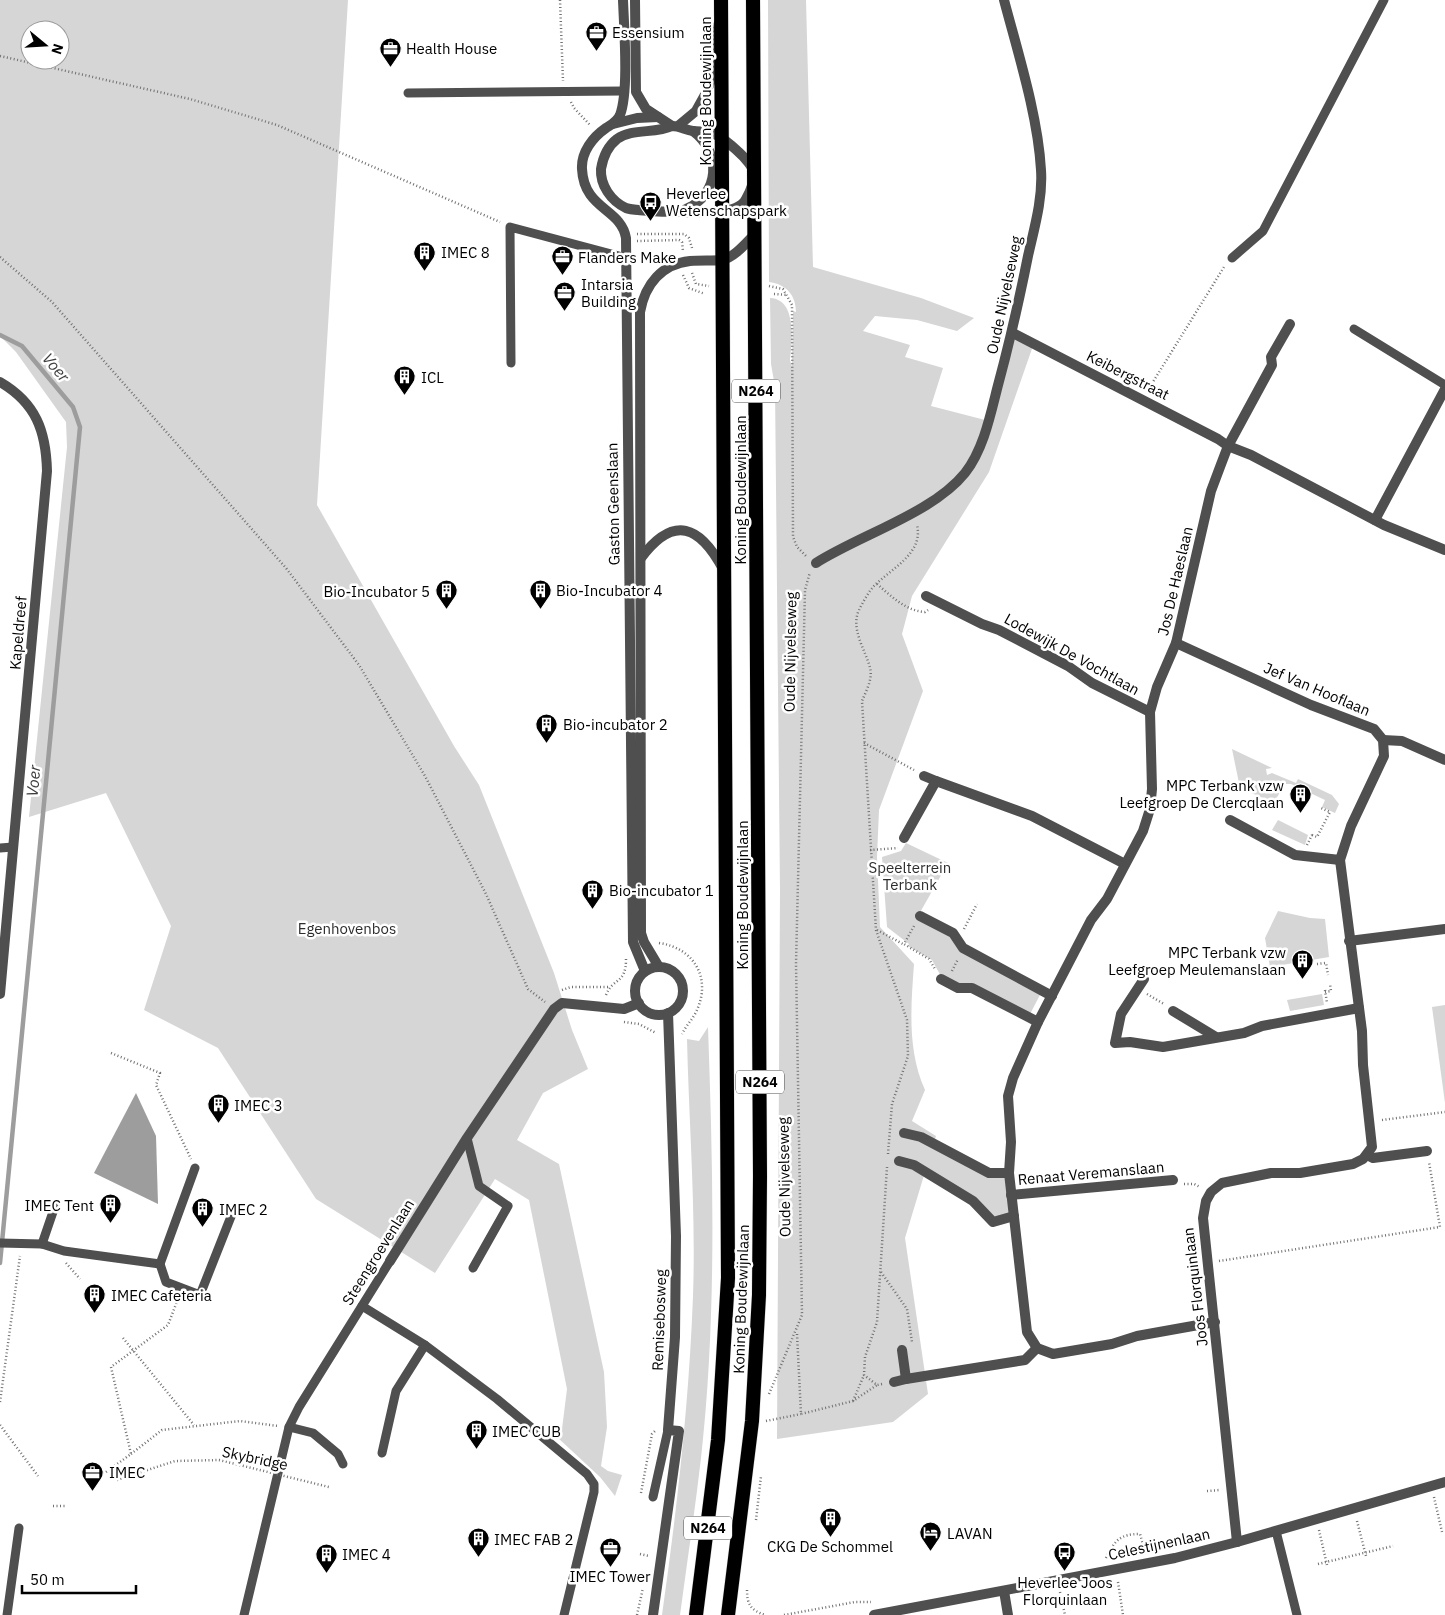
<svg xmlns="http://www.w3.org/2000/svg" width="1445" height="1615" font-family="'IBM Plex Sans',sans-serif">
  <style>
    .green { fill: #d6d6d6; fill-rule: evenodd }
    .water { fill: #9d9d9d }
    .lines { fill: none; stroke-linecap: round; stroke-linejoin: round }
    .stream { stroke: #9d9d9d; stroke-width: 4.5 }
    .trunk-casing { stroke: #dbdbdb; stroke-width: 15 }
    .path { stroke: #717171; stroke-width: 2.5; stroke-dasharray: 1 2.5; stroke-linecap: butt }
    .service { stroke: #4f4f4f; stroke-width: 9 }
    .pedestrian { stroke: #4f4f4f; stroke-width: 10 }
    .minor { stroke: #4f4f4f; stroke-width: 10 }
    .trunk { stroke: #000; stroke-width: 14 }
    .path-bridge { stroke: #717171; stroke-width: 2.5; stroke-dasharray: 1 2.5; stroke-linecap: butt }
    .labels { text-anchor: middle; dominant-baseline: central; stroke-width: 5; stroke-linejoin: round; paint-order: stroke }
    .shield { fill: #fff; stroke: #4c4c4c; stroke-width: 1 }
    .shield-label { font-size: 14px; font-weight: bold; fill: #000 }
    .poi-label { font-size: 15px; fill: #000; stroke: #fff; text-anchor: start }
    .street-label { font-size: 15px; fill: #000; stroke: #fff }
    .park-label { font-size: 15px; fill: #2d2d2d; stroke: #fff }
    .water-label { font-size: 16px; font-style: italic; fill: #3e3e3e; stroke: #fff }
  </style>
  <rect width="100%" height="100%" fill="#fff"/>
  <!-- green -->
  <g class="green">
    <path d="M 0,0 L 348,0 L 317,505 L 454,746 L 479,785 L 554,973 L 572,1030 L 588,1069 L 543,1093 L 517,1140 L 559,1164 L 604,1372 L 607,1427 L 601,1466 L 608,1471 L 622,1475 L 615,1496 L 600,1477 L 557,1437 L 562,1429 L 567,1389 L 529,1200 L 495,1179 L 435,1273 L 316,1199 L 218,1048 L 144,1010 L 171,926 L 106,793 L 29,817 L 67,447 L 66,422 L 16,352 L 0,336 ZM 30,30 L 60,30 L 60,60 L 30,60 Z"/>
    <path d="M 768,0 L 806,0 L 813,267 L 921,298 L 974,318 L 957,331 L 917,320 L 875,316 L 863,331 L 910,345 L 905,357 L 943,368 L 931,406 L 989,421 L 1013,333 L 1034,343 L 989,472 L 912,596 L 902,634 L 923,691 L 879,810 L 877,857 L 880,927 L 914,964 C 911,1006 907,1050 925,1090 L 912,1121 L 936,1136 L 934,1143 L 989,1173 L 1009,1173 L 1014,1216 L 993,1222 L 925,1172 L 905,1238 L 928,1394 L 893,1422 L 777,1439 L 780,891 L 775,387 L 771,364 L 770,298 C 797,299 792,341 790,360 L 792,367 L 793,311 L 796,312 C 796,295 786,284 769,282 Z"/>
    <polygon points="1232,749 1272,768 1266,769 1267,775 1272,773 1296,783 1298,779 1332,795 1339,804 1335,813 1322,807 1325,800 1291,784 1283,784 1281,787 1272,783 1271,786 1281,790 1274,803 1240,788"/>
    <polygon points="1278,820 1308,835 1305,845 1272,830"/>
    <polygon points="906,843 948,863 918,916 1041,993 1029,1016 942,978 932,960 908,946 909,944 887,927 882,857 901,851"/>
    <polygon points="1278,911 1310,918 1325,919 1329,957 1282,965 1282,970 1271,973 1265,938"/>
    <polygon points="1322,994 1324,1005 1290,1011 1287,1000"/>
    <polygon points="1445,1005 1445,1103 1432,1007"/>
    <path d="M 708,1027 C 713,1170 717,1315 701,1458 C 695,1510 687,1563 680,1615 L 662,1615 C 677,1509 689,1403 693,1296 C 696,1210 689,1125 687,1039 L 699,1041 Z"/>
  </g>
  <!-- water -->
  <polygon class="water" points="136,1093 156,1136 158,1204 94,1173"/>
  <g class="lines">
    <!-- stream -->
    <polyline class="stream" points="0,335 22,346 73,407 80,427 0,1263"/>
    <defs>
      <g id="trunk">
        <polyline points="696,1615 718,1440 728,1278 721,0"/>
        <polyline points="728,1615 752,1421 759,1295 760,1176 753,0"/>
      </g>
    </defs>
    <!-- trunk casing -->
    <use href="#trunk" class="trunk-casing"/>
    <!-- path -->
    <g class="path">
      <polyline points="560,0 563,81"/>
      <polyline points="0,56 190,99 277,125 500,222"/>
      <polyline points="571,102 574,108 590,125"/>
      <polyline points="637,234 684,234 689,238 692,248"/>
      <polyline points="637,241 679,240 682,242 683,251"/>
      <polyline points="0,257 52,302 286,568 359,665 425,776 486,894 528,989 545,1002"/>
      <polyline points="692,273 696,284 709,286"/>
      <polyline points="683,275 689,288 705,294"/>
      <polyline points="769,286 783,289 792,305 793,537 797,547 806,556"/>
      <polyline points="774,294 788,295"/>
      <polyline points="1148,390 1224,267"/>
      <path d="M 877,584 C 891,596 906,611 925,612 L 928,610"/>
      <polyline points="864,743 914,770"/>
      <polyline points="1272,784 1281,789"/>
      <polyline points="1312,835 1317,837 1330,812 1321,808"/>
      <polyline points="1307,845 1313,833"/>
      <polyline points="870,850 898,848"/>
      <polyline points="914,926 904,944 929,959 935,969"/>
      <polyline points="964,929 977,904"/>
      <polyline points="877,930 903,944"/>
      <path d="M 659,943 C 695,948 713,980 695,1014 C 691,1021 686,1026 682,1034"/>
      <polyline points="1317,964 1326,963 1328,975"/>
      <polyline points="952,971 958,959"/>
      <polyline points="562,990 571,987 610,987"/>
      <polyline points="1325,990 1327,1003"/>
      <polyline points="1325,992 1331,991 1330,984"/>
      <polyline points="1147,994 1164,1004"/>
      <path d="M 606,995 C 613,977 626,985 626,959"/>
      <polyline points="624,1022 639,1024 656,1033"/>
      <polyline points="111,1053 160,1073 156,1085 191,1159"/>
      <polyline points="1382,1120 1445,1112"/>
      <path d="M 888,1154 L 892,1104 L 908,1056 L 907,1020 L 876,930 L 862,701 C 866,691 873,679 870,668 C 866,651 850,629 859,610 C 863,602 868,593 873,587 C 890,569 924,554 917,525"/>
      <polyline points="1184,1184 1194,1184 1200,1187"/>
      <polyline points="1219,1261 1440,1227 1429,1162"/>
      <polyline points="66,1263 80,1279"/>
      <polyline points="881,1272 907,1309 912,1342"/>
      <polyline points="797,1334 801,1414 853,1401 877,1385"/>
      <polyline points="123,1338 194,1425"/>
      <polyline points="882,1384 877,1385 864,1375 865,1357 877,1322 887,1167"/>
      <polyline points="769,1394 802,1315 796,964 805,590 810,572"/>
      <polyline points="853,1401 864,1375"/>
      <polyline points="0,1402 20,1256"/>
      <polyline points="766,1421 801,1414"/>
      <polyline points="0,1425 38,1476"/>
      <polyline points="131,1454 162,1430 240,1421 278,1426"/>
      <polyline points="106,1472 131,1454 111,1367 168,1325 178,1299"/>
      <polyline points="1207,1491 1220,1490"/>
      <polyline points="641,1493 652,1434 656,1430"/>
      <polyline points="1434,1497 1442,1532"/>
      <polyline points="53,1506 65,1506"/>
      <polyline points="756,1520 761,1476"/>
      <polyline points="1357,1521 1366,1556"/>
      <polyline points="1319,1530 1327,1565"/>
      <polyline points="640,1554 649,1556"/>
      <path d="M 1106,1558 C 1115,1540 1120,1534 1140,1534 L 1145,1551"/>
      <polyline points="1318,1564 1393,1546"/>
      <polyline points="1118,1582 1123,1615"/>
      <path d="M 747,1590 C 747,1605 751,1610 765,1615"/>
      <polyline points="1060,1592 1065,1615"/>
      <polyline points="637,1615 643,1588"/>
      <polyline points="784,1615 855,1602 871,1602"/>
    </g>
    <!-- service -->
    <g class="service">
      <polyline points="408,93 623,91"/>
      <polyline points="1232,258 1263,231 1384,0"/>
      <polyline points="1354,329 1445,385"/>
      <polyline points="511,363 510,227 619,256"/>
      <polyline points="0,848 13,847"/>
      <polyline points="467,1138 479,1186 508,1206 473,1268"/>
      <polyline points="0,1243 42,1244 64,1251 160,1264 195,1168"/>
      <polyline points="42,1244 55,1206"/>
      <polyline points="160,1264 166,1282 200,1295 232,1214"/>
      <polyline points="362,1306 425,1345 497,1399 587,1474 594,1484 594,1492 564,1615"/>
      <polyline points="289,1427 313,1433 338,1454 343,1464"/>
      <polyline points="382,1453 396,1391 425,1345"/>
      <polyline points="653,1497 668,1430"/>
      <polyline points="1276,1531 1297,1615"/>
      <polyline points="7,1615 19,1528"/>
      <polyline points="244,1615 289,1427 299,1407 390,1261"/>
    </g>
    <!-- pedestrian -->
    <g class="pedestrian">
      <polyline points="904,1133 921,1137 989,1173 1009,1173"/>
      <polyline points="899,1161 914,1165 973,1201 993,1222 1014,1216"/>
    </g>
    <!-- minor -->
    <g class="minor">
      <path d="M 623,0 C 624,28 629,92 620,115 C 617,122 612,124 606,128 C 593,137 581,152 582,169 C 584,210 621,208 626,238 L 633,942 L 645,971"/>
      <polyline points="635,0 636,92 646,109 672,126"/>
      <polyline points="613,124 637,118 658,117"/>
      <path d="M 672,126 C 680,126 685,130 693,131 C 698,132 704,131 709,132 C 720,134 754,162 754,174 C 754,182 750,192 746,199 C 742,207 730,211 720,212 C 706,213 636,212 626,208 C 611,201 600,185 601,169 C 603,157 608,146 617,139 C 632,128 655,134 672,126 Z"/>
      <polyline points="678,126 696,111 706,93 711,80 711,41 719,23"/>
      <path d="M 686,209 C 720,194 722,153 693,131"/>
      <polyline points="1013,333 1218,439 1228,446 1251,455 1384,525 1445,550"/>
      <path d="M 0,382 C 36,403 46,431 47,471 L 0,994"/>
      <polyline points="1375,520 1445,389"/>
      <path d="M 641,558 C 674,514 700,526 723,569"/>
      <path d="M 816,563 C 860,535 933,513 965,473 C 983,450 990,417 997,389 C 1009,345 1019,301 1028,256 C 1034,229 1043,199 1041,170 C 1038,116 1018,53 1004,0"/>
      <polyline points="926,596 982,624 999,630 1068,666 1092,683 1150,712"/>
      <polyline points="1176,643 1311,705 1374,729 1383,740 1384,756 1351,826 1340,860 1362,1031 1363,1065 1372,1147 1363,1159 1353,1164 1300,1173 1271,1173 1222,1183 1211,1192 1206,1201 1203,1218 1237,1542"/>
      <polyline points="1383,740 1402,741 1445,760"/>
      <polyline points="924,776 936,781"/>
      <polyline points="1230,820 1295,855 1340,860"/>
      <polyline points="904,838 936,781 1032,816 1125,864"/>
      <polyline points="920,916 953,933 963,948 1052,996"/>
      <polyline points="1349,941 1445,929"/>
      <path d="M 659,967 L 644,942 L 641,933 L 640,312 C 645,284 662,264 690,261 C 701,260 712,261 722,260 C 735,257 746,243 755,234"/>
      <circle cx="659" cy="991" r="24"/>
      <polyline points="941,979 958,988 972,988 1038,1022"/>
      <polyline points="1144,979 1121,1014 1115,1043 1130,1042 1163,1047 1244,1033 1262,1026 1359,1008"/>
      <polyline points="1173,1011 1216,1037"/>
      <polyline points="1367,1155 1373,1158 1427,1151"/>
      <polyline points="1011,1195 1173,1180"/>
      <polyline points="390,1261 467,1138 554,1009 562,1003 624,1009 639,1003"/>
      <polyline points="1215,1322 1137,1336 1112,1344 1053,1354 1037,1348 1027,1332 1009,1173 1011,1142 1008,1096 1013,1078 1038,1022 1091,920 1107,899 1143,831 1150,809 1152,789 1150,712 1157,687 1176,643 1211,491 1220,467 1228,446 1272,365 1271,357 1290,324"/>
      <polyline points="902,1350 906,1379 1025,1360 1037,1348"/>
      <polyline points="894,1382 906,1379"/>
      <polyline points="1004,1591 1008,1615"/>
      <polyline points="653,1615 679,1431 668,1430 675,1337 676,1236 668,1013"/>
      <polyline points="874,1615 1175,1558 1237,1542 1445,1482"/>
    </g>
    <!-- trunk -->
    <use href="#trunk" class="trunk"/>
    <!-- path-bridge -->
    <polyline class="path-bridge" points="117,1480 175,1461 219,1460 329,1487"/>
  </g>
  <!-- icons -->
  <defs>
    <symbol id="office-pin" viewBox="-11 -11 22 30"><path d="M0 17L-7.5 6A9.5 9.5 0 1 1 7.5 6Z" fill="#000" stroke="#fff"/><path d="M-6-3h4V-5.5h4V-3h4V5H-6ZM-1-4.5V-3h2v-1.5ZM-6 0V1H6V0Z" fill="#fff"/></symbol>
    <symbol id="bus-pin" viewBox="-11 -11 22 30"><path d="M0 17L-7.5 6A9.5 9.5 0 1 1 7.5 6Z" fill="#000" stroke="#fff"/><path d="M-5-6H5V4H4V6H2V4H-2V6H-4V4H-5ZM-3.5-4V0h7V-4ZM-3.5 1.2v1.5H-2V1.2ZM2 1.2v1.5H3.5V1.2Z" fill="#fff"/></symbol>
    <symbol id="building-pin" viewBox="-11 -11 22 30"><path d="M0 17L-7.5 6A9.5 9.5 0 1 1 7.5 6Z" fill="#000" stroke="#fff"/><path d="M-4-6H4V6H1V3H-1V6H-4ZM-2.5-4.3h1.7v1.8h-1.7ZM.8-4.3h1.7v1.8H.8ZM-2.5-1h1.7V.8h-1.7ZM.8-1h1.7V.8H.8Z" fill="#fff"/></symbol>
    <symbol id="hotel-pin" viewBox="-11 -11 22 30"><path d="M0 17L-7.5 6A9.5 9.5 0 1 1 7.5 6Z" fill="#000" stroke="#fff"/><path d="M-6-4.5h1.5V1H6V5H4.5V3h-9V5H-6ZM-4 0a1.8 1.8 0 1 1 3.6 0ZM.5 0V-2.5h3Q6-2.5 6 0Z" fill="#fff"/></symbol>
  </defs>
  <g fill-rule="evenodd">
    <use href="#office-pin" x="584" y="20" width="25" height="34"/>
    <use href="#office-pin" x="378" y="36" width="25" height="34"/>
    <use href="#bus-pin" x="638" y="190" width="25" height="34"/>
    <use href="#building-pin" x="412" y="240" width="25" height="34"/>
    <use href="#office-pin" x="550" y="244" width="25" height="34"/>
    <use href="#office-pin" x="552" y="280" width="25" height="34"/>
    <use href="#building-pin" x="392" y="364" width="25" height="34"/>
    <use href="#building-pin" x="528" y="578" width="25" height="34"/>
    <use href="#building-pin" x="434" y="578" width="25" height="34"/>
    <use href="#building-pin" x="534" y="712" width="25" height="34"/>
    <use href="#building-pin" x="1288" y="782" width="25" height="34"/>
    <use href="#building-pin" x="580" y="878" width="25" height="34"/>
    <use href="#building-pin" x="1290" y="948" width="25" height="34"/>
    <use href="#building-pin" x="206" y="1092" width="25" height="34"/>
    <use href="#building-pin" x="98" y="1192" width="25" height="34"/>
    <use href="#building-pin" x="190" y="1196" width="25" height="34"/>
    <use href="#building-pin" x="82" y="1282" width="25" height="34"/>
    <use href="#building-pin" x="464" y="1418" width="25" height="34"/>
    <use href="#office-pin" x="80" y="1460" width="25" height="34"/>
    <use href="#building-pin" x="818" y="1506" width="25" height="34"/>
    <use href="#hotel-pin" x="918" y="1520" width="25" height="34"/>
    <use href="#building-pin" x="466" y="1526" width="25" height="34"/>
    <use href="#office-pin" x="598" y="1536" width="25" height="34"/>
    <use href="#bus-pin" x="1052" y="1540" width="25" height="34"/>
    <use href="#building-pin" x="314" y="1542" width="25" height="34"/>
  </g>
  <g class="labels">
    <!-- shield labels -->
    <g class="shield">
      <rect x="732" y="379.5" width="48" height="23" rx="4"/>
      <rect x="736" y="1070.5" width="48" height="23" rx="4"/>
      <rect x="684" y="1516.5" width="48" height="23" rx="4"/>
    </g>
    <g class="shield-label">
      <text x="756" y="391">N264</text>
      <text x="760" y="1082">N264</text>
      <text x="708" y="1528">N264</text>
    </g>
    <!-- poi labels -->
    <g class="poi-label">
      <text x="612" y="32">Essensium</text>
      <text x="406" y="48">Health House</text>
      <text x="666" y="193">Heverlee<tspan x="666" dy="17">Wetenschapspark</tspan></text>
      <text x="441" y="252">IMEC 8</text>
      <text x="578" y="257">Flanders Make</text>
      <text x="581" y="284">Intarsia<tspan x="581" dy="17">Building</tspan></text>
      <text x="421" y="377">ICL</text>
      <text x="556" y="590">Bio-Incubator 4</text>
      <text x="430" y="591" text-anchor="end">Bio-Incubator 5</text>
      <text x="563" y="724">Bio-incubator 2</text>
      <text x="1284" y="785" text-anchor="end">MPC Terbank vzw<tspan x="1284" dy="17">Leefgroep De Clercqlaan</tspan></text>
      <text x="609" y="890">Bio-incubator 1</text>
      <text x="1286" y="952" text-anchor="end">MPC Terbank vzw<tspan x="1286" dy="17">Leefgroep Meulemanslaan</tspan></text>
      <text x="234" y="1105">IMEC 3</text>
      <text x="94" y="1205" text-anchor="end">IMEC Tent</text>
      <text x="219" y="1209">IMEC 2</text>
      <text x="111" y="1295">IMEC Cafeteria</text>
      <text x="492" y="1431">IMEC CUB</text>
      <text x="109" y="1472">IMEC</text>
      <text x="947" y="1533">LAVAN</text>
      <text x="494" y="1539">IMEC FAB 2</text>
      <text x="830" y="1546" text-anchor="middle">CKG De Schommel</text>
      <text x="342" y="1554">IMEC 4</text>
      <text x="610" y="1576" text-anchor="middle">IMEC Tower</text>
      <text x="1065" y="1582" text-anchor="middle">Heverlee Joos<tspan x="1065" dy="17">Florquinlaan</tspan></text>
    </g>
    <!-- street labels -->
    <g class="street-label">
      <text transform="translate(705 91) rotate(-90)">Koning Boudewijnlaan</text>
      <text transform="translate(1004 295) rotate(-78)">Oude Nijvelseweg</text>
      <text transform="translate(1128 375) rotate(27)">Keibergstraat</text>
      <text transform="translate(740 490) rotate(-90)">Koning Boudewijnlaan</text>
      <text transform="translate(613 504) rotate(-91)">Gaston Geenslaan</text>
      <text transform="translate(1175 581) rotate(-77)">Jos De Haeslaan</text>
      <text transform="translate(18 633) rotate(-85)">Kapeldreef</text>
      <text transform="translate(790 652) rotate(-89)">Oude Nijvelseweg</text>
      <text transform="translate(1072 654) rotate(29)">Lodewijk De Vochtlaan</text>
      <text transform="translate(1317 689) rotate(23)">Jef Van Hooflaan</text>
      <text transform="translate(742 895) rotate(-90)">Koning Boudewijnlaan</text>
      <text transform="translate(1091 1173) rotate(-5)">Renaat Veremanslaan</text>
      <text transform="translate(784 1177) rotate(-91)">Oude Nijvelseweg</text>
      <text transform="translate(378 1252) rotate(-58)">Steengroevenlaan</text>
      <text transform="translate(1195 1287) rotate(-97)">Joos Florquinlaan</text>
      <text transform="translate(741 1299) rotate(-88)">Koning Boudewijnlaan</text>
      <text transform="translate(659 1320) rotate(-88)">Remisebosweg</text>
      <text transform="translate(255 1458) rotate(12)">Skybridge</text>
      <text transform="translate(1159 1544) rotate(-12)">Celestijnenlaan</text>
    </g>
    <!-- park labels -->
    <g class="park-label">
      <text x="910" y="867">Speelterrein<tspan x="910" dy="17">Terbank</tspan></text>
      <text x="347" y="928">Egenhovenbos</text>
    </g>
    <!-- water labels -->
    <g class="water-label">
      <text transform="translate(56 367) rotate(50)">Voer</text>
      <text transform="translate(33 781) rotate(-85)">Voer</text>
    </g>
  </g>
  <!-- north arrow -->
  <g transform="translate(45 45) rotate(108)"><circle r="24" fill="#ffffff" stroke="#999999"/>
  <path d="M0-4L9 19L0 12L-9 19Z" fill="#000000"/>
  <text y="-8" font-size="14" font-weight="bold" text-anchor="middle" fill="#000000">N</text>
  </g>
  <!-- scale -->
  <path d="M22 1585v8h114v-8" fill="none" stroke="#000000" stroke-width="2.5"/>
  <text x="30" y="1585" font-size="15" fill="#000000" stroke="#ffffff" stroke-width="4" paint-order="stroke">50 m</text>
</svg>
